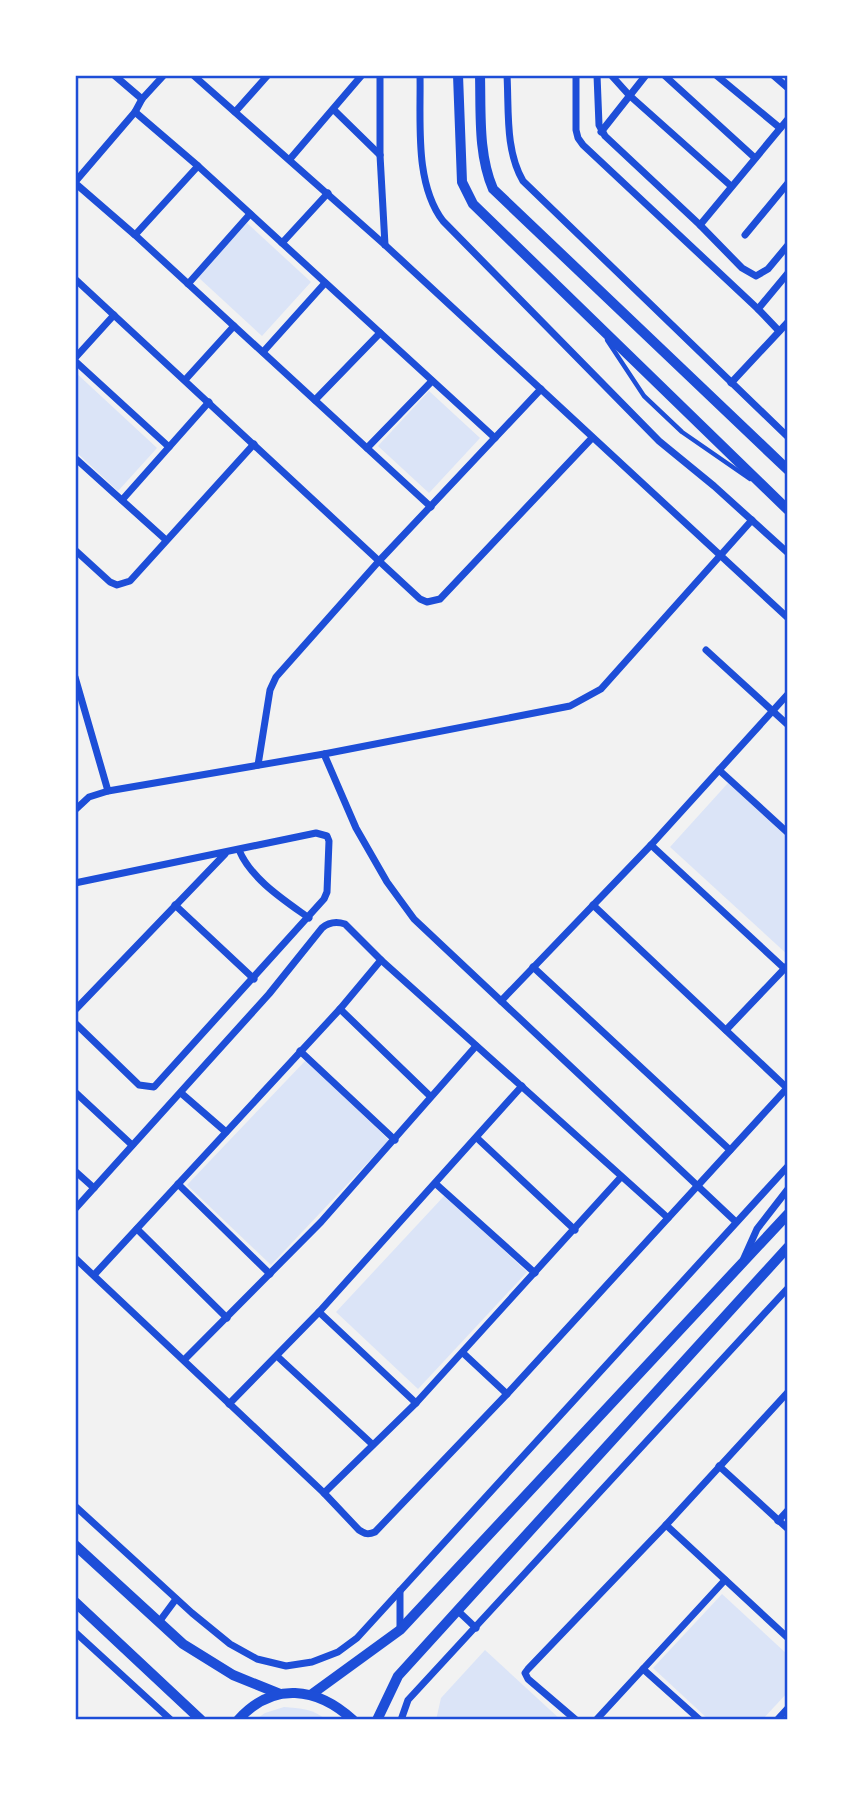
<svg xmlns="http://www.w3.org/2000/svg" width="863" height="1795" font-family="Inter,sans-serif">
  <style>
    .green { fill: #dbe4f7 }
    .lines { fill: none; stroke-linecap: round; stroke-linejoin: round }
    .service { stroke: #1d4ed8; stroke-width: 4.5 }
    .minor { stroke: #1d4ed8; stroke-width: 7 }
    .tertiary { stroke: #1d4ed8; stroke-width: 10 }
    .neatline { fill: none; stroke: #1d4ed8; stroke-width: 2.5 }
  </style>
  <rect width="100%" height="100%" fill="#f2f2f2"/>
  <!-- green -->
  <g class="green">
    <polygon points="247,223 311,282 262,336 198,277"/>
    <polygon points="75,372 157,448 118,491 75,451"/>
    <polygon points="429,391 480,438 429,493 378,446"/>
    <polygon points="728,783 788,838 788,955 670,847"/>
    <polygon points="306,1060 389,1140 271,1265 187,1185"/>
    <polygon points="445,1195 527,1272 418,1389 336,1312"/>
    <polygon points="722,1594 788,1655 788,1692 762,1720 709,1720 653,1668"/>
    <polygon points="485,1650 561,1720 436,1720 441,1698"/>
    <path d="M 284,1707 C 300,1708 314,1709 326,1720 L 255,1720 L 265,1713 Z"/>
  </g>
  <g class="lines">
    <!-- service -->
    <polyline class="service" points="607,340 644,396 682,432 750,479"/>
    <!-- minor -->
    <g class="minor">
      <polyline points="114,75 142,99"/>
      <polyline points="193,75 385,245 788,618"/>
      <polyline points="380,75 380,155 385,245"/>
      <path d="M 420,75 C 421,121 414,183 443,221 L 659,441 L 714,486 L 788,553"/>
      <path d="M 507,75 C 509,110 505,150 523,181 L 788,437"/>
      <polyline points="576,75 576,130 578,138 583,145 758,309 779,331"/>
      <polyline points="597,75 599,125 605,136 700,225 742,268 756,276 768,269 788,245"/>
      <polyline points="611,75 629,95 731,186"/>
      <polyline points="664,75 755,158"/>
      <polyline points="716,75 780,128"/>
      <polyline points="773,75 788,88"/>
      <polyline points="334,110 380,155"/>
      <polyline points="135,112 198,166 495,438"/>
      <polyline points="235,112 268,75"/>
      <polyline points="601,132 646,75"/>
      <polyline points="290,159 362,75"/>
      <polyline points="75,182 135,112 142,99 164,75"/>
      <polyline points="75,183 135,235 431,507"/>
      <polyline points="700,225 788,119"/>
      <polyline points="135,235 198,166"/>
      <polyline points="745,235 788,183"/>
      <polyline points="282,243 328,193"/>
      <polyline points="75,279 379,561 420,599 427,602 440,599 592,438"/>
      <polyline points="188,284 250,214"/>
      <polyline points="758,309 788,273"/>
      <polyline points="263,352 325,283"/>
      <polyline points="75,358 114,315"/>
      <polyline points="75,361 169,447"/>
      <polyline points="185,380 234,326"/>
      <polyline points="731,383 788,322"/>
      <polyline points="315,400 380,333"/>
      <polyline points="367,448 432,381"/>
      <polyline points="75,458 166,540"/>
      <polyline points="122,500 209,402"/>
      <polyline points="75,550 110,582 117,585 130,581 254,444"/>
      <polyline points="706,650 788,725"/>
      <polyline points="75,677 108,791"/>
      <polyline points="324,754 356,828 387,882 414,919 736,1222"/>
      <polyline points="258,765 270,690 276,677 379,561 541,389"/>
      <polyline points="719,770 788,833"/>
      <polyline points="75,810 89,797 108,791 324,754 570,706 601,689 752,520"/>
      <polyline points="651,845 785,969"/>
      <path d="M 239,850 C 251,879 284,900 309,918"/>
      <polyline points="75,883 316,833 327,836 329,841 327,892 324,899 154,1087 139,1085 75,1023"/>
      <polyline points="175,905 254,979"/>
      <polyline points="593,905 787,1088"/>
      <polyline points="533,967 730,1150"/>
      <polyline points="501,1001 651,845 788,694"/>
      <polyline points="340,1009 430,1096"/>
      <polyline points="75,1010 225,854"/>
      <polyline points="726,1030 787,966"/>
      <polyline points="300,1051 395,1140"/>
      <polyline points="75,1092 132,1145"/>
      <polyline points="181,1093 226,1132"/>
      <polyline points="477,1138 575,1230"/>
      <polyline points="75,1171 94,1188"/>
      <polyline points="178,1184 270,1274"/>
      <polyline points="436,1184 535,1273"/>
      <path d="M 75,1209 L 269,994 L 322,928 C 329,922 336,921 345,924 L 381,960 L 668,1218"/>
      <polyline points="137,1229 227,1318"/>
      <path d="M 75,1258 L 324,1493 L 359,1530 C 365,1534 368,1535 375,1532 L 507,1394 L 788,1087"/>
      <polyline points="744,1258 757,1229 788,1189"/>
      <polyline points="94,1275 340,1009 381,960"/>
      <polyline points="319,1312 416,1403"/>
      <polyline points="463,1353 507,1394"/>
      <polyline points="278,1357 372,1444"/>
      <polyline points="184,1360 321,1222 476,1046"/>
      <polyline points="229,1404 319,1312 522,1086"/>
      <polyline points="719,1466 788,1529"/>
      <polyline points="324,1493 416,1403 621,1177"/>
      <polyline points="75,1506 192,1613 230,1644 257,1659 286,1666 312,1662 338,1652 357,1638 788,1166"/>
      <polyline points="778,1521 788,1510"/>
      <polyline points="666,1525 788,1638"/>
      <polyline points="400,1591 400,1629"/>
      <polyline points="457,1610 476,1628"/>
      <polyline points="159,1622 176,1599"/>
      <polyline points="75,1632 171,1720"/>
      <polyline points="643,1669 700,1720"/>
      <polyline points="401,1720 408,1700 788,1288"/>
      <polyline points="576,1720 528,1679 525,1673 528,1669 666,1525 788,1392"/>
      <polyline points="596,1720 725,1580"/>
      <polyline points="777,1720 788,1708"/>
    </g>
    <!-- tertiary -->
    <g class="tertiary">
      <polyline points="458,75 462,182 473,204 788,510"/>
      <path d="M 480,75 C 481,113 478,154 493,189 L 788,470"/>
      <polyline points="75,1545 183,1644 233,1675 280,1694"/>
      <polyline points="75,1602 201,1720"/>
      <polyline points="312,1694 400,1630 788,1214"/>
      <path d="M 238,1720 C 273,1681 317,1687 353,1720"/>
      <polyline points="377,1720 398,1676 788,1247"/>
    </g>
  </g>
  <!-- border -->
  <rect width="863" height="1795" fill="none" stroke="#ffffff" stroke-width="154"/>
  <rect x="77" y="77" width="709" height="1641" class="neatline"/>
</svg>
